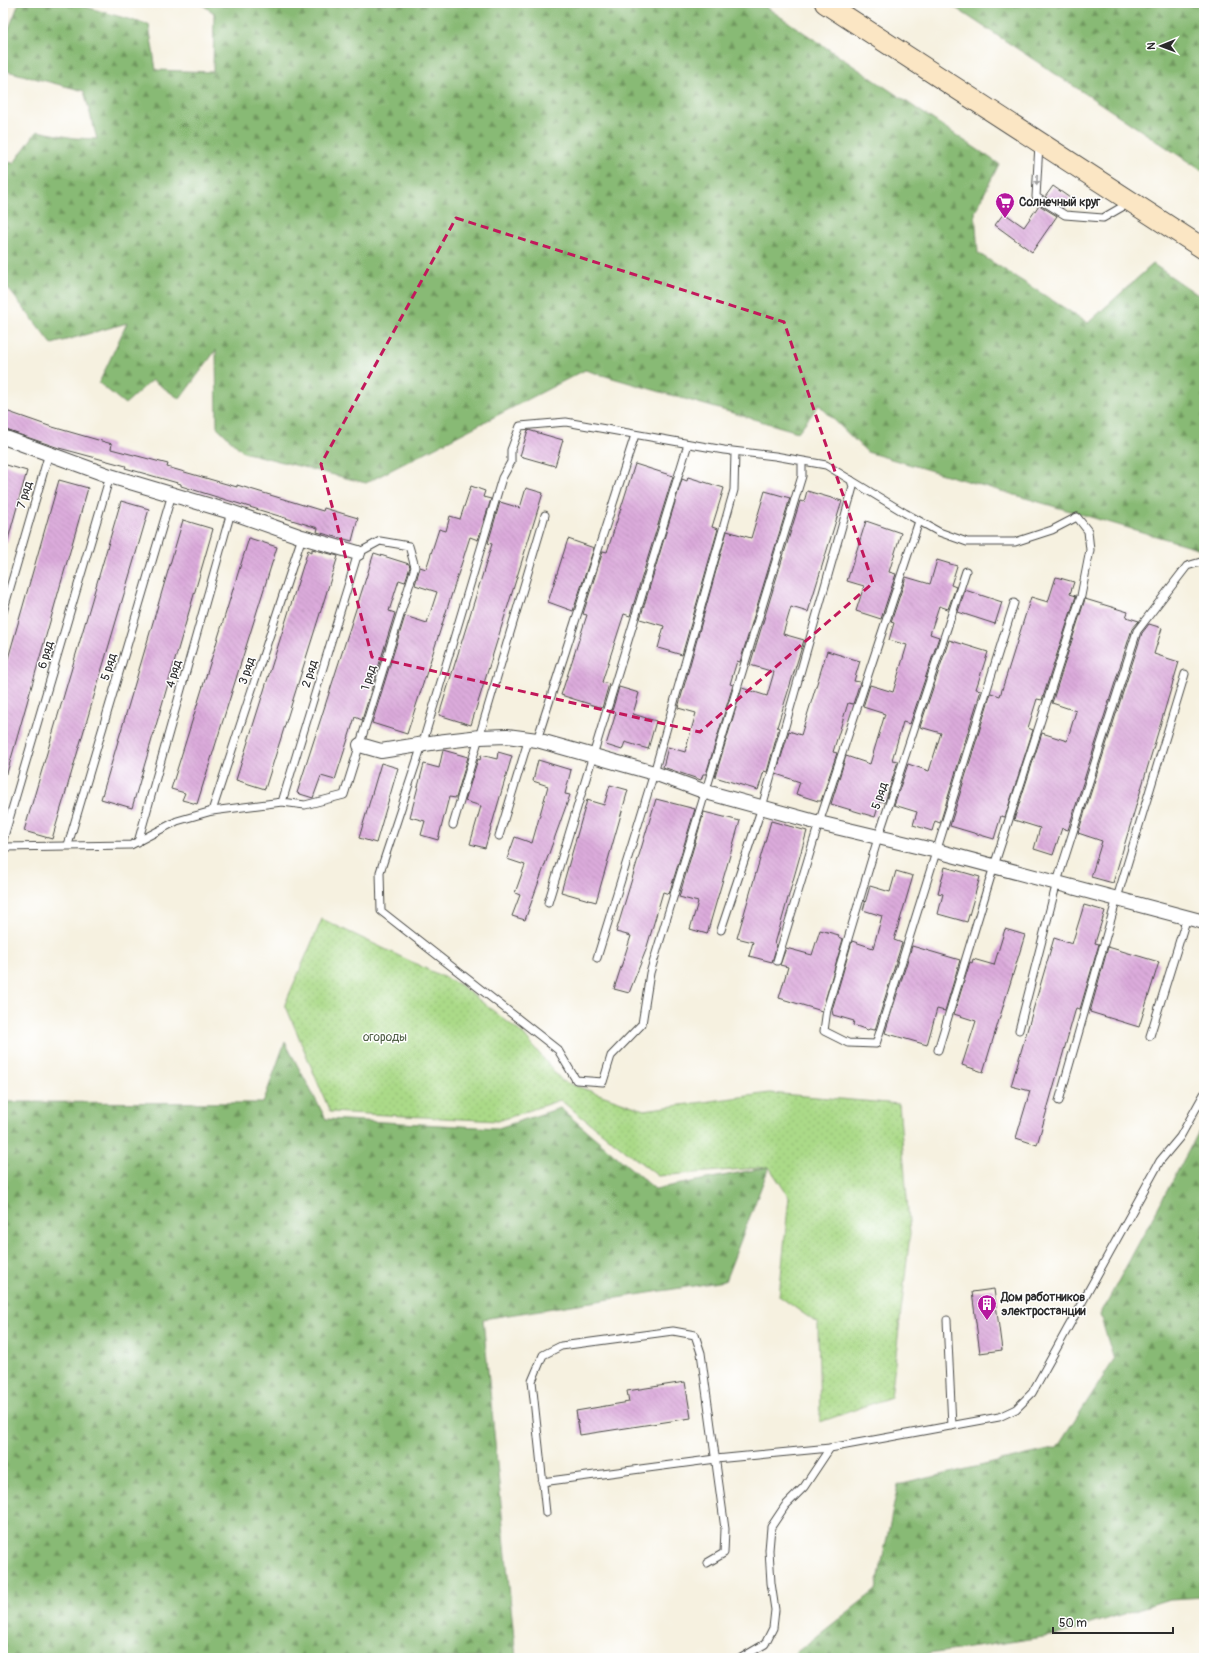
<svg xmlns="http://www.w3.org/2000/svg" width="1207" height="1661" font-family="Pangolin,sans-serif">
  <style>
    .grass { fill: url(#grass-dots); stroke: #6b825a }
    .forest { fill: url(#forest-firs); stroke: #5a7250 }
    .building { fill: url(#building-back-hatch) }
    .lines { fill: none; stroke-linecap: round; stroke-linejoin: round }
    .service-casing { stroke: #494946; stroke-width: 9 }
    .minor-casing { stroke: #494946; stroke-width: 16 }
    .secondary-casing { stroke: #494946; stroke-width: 22 }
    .service { stroke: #fff; stroke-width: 7 }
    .minor { stroke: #fff; stroke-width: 14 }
    .secondary { stroke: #fbe6c4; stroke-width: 20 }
    .oneway { fill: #a0a0a0 }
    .marked { fill: none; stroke: #c2185b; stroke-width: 3; stroke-dasharray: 8 5; stroke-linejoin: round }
    .labels { text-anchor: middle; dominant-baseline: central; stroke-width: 3; stroke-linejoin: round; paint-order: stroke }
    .poi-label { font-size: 12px; font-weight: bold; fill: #2b2b2b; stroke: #fff; text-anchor: start }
    .street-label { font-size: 12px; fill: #2b2b2b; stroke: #fff }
    .park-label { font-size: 12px; fill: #516047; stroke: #fff }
  </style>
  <defs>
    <pattern id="grass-dots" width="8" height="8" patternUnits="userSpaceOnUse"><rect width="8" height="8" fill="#abda88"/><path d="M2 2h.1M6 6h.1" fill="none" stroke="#93bb76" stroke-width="1.8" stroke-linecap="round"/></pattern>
    <pattern id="forest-firs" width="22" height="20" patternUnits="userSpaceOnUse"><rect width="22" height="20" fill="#88ba74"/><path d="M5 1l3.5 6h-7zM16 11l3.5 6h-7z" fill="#6f975f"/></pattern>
    <pattern id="building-back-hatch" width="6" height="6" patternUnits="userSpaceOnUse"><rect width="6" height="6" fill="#dbabdb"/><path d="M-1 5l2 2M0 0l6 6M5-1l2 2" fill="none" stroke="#bc93bc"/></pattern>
  </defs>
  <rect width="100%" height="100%" fill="#fff"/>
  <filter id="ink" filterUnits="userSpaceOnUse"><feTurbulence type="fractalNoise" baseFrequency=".025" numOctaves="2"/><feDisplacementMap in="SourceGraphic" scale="8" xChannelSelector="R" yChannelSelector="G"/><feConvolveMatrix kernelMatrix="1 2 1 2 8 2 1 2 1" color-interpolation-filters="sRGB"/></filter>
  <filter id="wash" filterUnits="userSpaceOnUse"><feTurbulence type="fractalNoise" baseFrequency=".012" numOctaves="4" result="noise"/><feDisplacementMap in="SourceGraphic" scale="16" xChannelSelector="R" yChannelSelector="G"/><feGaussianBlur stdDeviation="0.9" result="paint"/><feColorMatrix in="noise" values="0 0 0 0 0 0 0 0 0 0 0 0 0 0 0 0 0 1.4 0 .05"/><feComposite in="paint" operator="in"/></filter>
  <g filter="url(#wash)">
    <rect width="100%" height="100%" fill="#f6f1e0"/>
    <!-- grass -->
    <polygon class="grass" points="322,919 460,985 523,1034 562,1081 644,1110 770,1093 899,1104 910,1234 891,1397 820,1422 818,1324 779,1296 789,1197 769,1167 658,1176 560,1100 498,1121 330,1112 285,1004"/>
    <!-- forest -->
    <g class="forest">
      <polygon points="19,3 72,3 149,25 156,70 213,72 214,13 200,3 760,3 999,164 975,212 978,253 1088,323 1153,264 1204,299 1204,550 867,452 819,405 798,432 585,370 366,483 243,452 217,427 216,350 180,399 152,380 125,404 99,383 127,323 52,344 3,282 3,162 14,163 37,131 74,138 97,139 84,91 3,70 3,43"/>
      <polygon points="948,3 1204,3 1204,172"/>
      <polygon points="285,1042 326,1119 498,1128 560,1108 655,1189 769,1167 725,1281 483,1319 516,1658 3,1658 3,1102 263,1103"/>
      <polygon points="1204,1122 1204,1597 1170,1599 1057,1635 902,1658 789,1658 876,1590 898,1485 1057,1448 1114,1360 1100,1315"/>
    </g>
    <g id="blocks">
      <!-- building -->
      <g class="building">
        <polygon points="1053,186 1070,198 1063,208 1045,197"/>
        <polygon points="1039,205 1057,216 1032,252 995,225 1004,213 1024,227"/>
        <polygon points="3,410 49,426 112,444 111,449 168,464 167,467 237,487 237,485 323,511 324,508 358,518 352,541 317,532 318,528 181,486 181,484 125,468 126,466 59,448 3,429"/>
        <polygon points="528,430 563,440 555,466 520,456"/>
        <polygon points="3,464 27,471 7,543 3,543"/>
        <polygon points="635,464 673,476 630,616 624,614 602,682 609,684 602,708 561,695 587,615 583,614 603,551 607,552"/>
        <polygon points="688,477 724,488 712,527 718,529 682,655 658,648 664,626 640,619 682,479 687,481"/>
        <polygon points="59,480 88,488 7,773 3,773 3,676"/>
        <polygon points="471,486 485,491 483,497 491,499 478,540 470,537 407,734 372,723 405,616 427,623 437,592 415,585 420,567 426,569 439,529 446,531 450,516 460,519"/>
        <polygon points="526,488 543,493 471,725 439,715 492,544 488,543 500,502 520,508"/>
        <polygon points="765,491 790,498 740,662 737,661 730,684 733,685 706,774 703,774 701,780 663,767 668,747 685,752 696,713 678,708 727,531 751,538"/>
        <polygon points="807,491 842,501 808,612 791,607 783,634 804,640 777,727 779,728 767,772 764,771 758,790 715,777 742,688 767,696 774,672 750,665 800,501 804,502"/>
        <polygon points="121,501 149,509 52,839 24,831"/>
        <polygon points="183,520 213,529 132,808 101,799"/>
        <polygon points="866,521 901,533 889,572 896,574 881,619 856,611 864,586 847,581"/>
        <polygon points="249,538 277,547 197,804 182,800 185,793 171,789"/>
        <polygon points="568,539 594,548 573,611 548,602"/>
        <polygon points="312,549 338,556 265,789 236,780 308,550 312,552"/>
        <polygon points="374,553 409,564 410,567 405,582 399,580 389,611 395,613 362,720 355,717 335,780 321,776 313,798 297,793"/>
        <polygon points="937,560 957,566 951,585 956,587 948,609 939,606 930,634 939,637 910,724 903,722 892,760 898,761 885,802 880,801 875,817 831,804 846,756 870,764 885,714 863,707 870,685 893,692 907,645 889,640 894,623 891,622 906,577 930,584"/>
        <polygon points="1056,577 1074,582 1070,594 1076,596 1042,700 1037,699 1028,728 1033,730 1005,817 1001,816 994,839 950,826 991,693 1000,696 1031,597 1048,602"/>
        <polygon points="965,590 1002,602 995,624 958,612"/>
        <polygon points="1085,599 1128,612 1126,617 1139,621 1132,629 1068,830 1062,828 1053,855 1034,849 1040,828 1014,820 1042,733 1067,741 1076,711 1052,703"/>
        <polygon points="1149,624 1162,628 1154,654 1179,662 1113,883 1091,877 1102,841 1078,833 1142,633"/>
        <polygon points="949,640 988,652 976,689 981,690 940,823 935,821 932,831 913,825 917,812 894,805 908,764 929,771 941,733 920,727"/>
        <polygon points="827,651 860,661 854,681 860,682 853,704 848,703 833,752 837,753 821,801 818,801 796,794 800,782 776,774 789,731 801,735"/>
        <polygon points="619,687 639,693 633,714 656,721 648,749 625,742 622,750 606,745 616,713 612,711"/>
        <polygon points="443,750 468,757 456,798 449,797 438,840 421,835 425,821 410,817 424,764 439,768"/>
        <polygon points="498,752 512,756 485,848 470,844 481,806 465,801 478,759 480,760 481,755 497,759"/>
        <polygon points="538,760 571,770 565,794 570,795 525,920 512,916 520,895 515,893 525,865 507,859 515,837 532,843 548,786 533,781"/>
        <polygon points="381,763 398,768 376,843 359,838"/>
        <polygon points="610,785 628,790 596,902 561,892 587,800 604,805"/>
        <polygon points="656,799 695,809 669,894 663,892 646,950 629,993 614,989 631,936 616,932"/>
        <polygon points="704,812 740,821 707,934 690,929 698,902 679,897"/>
        <polygon points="771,821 807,831 775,944 777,945 772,962 749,956 753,942 737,938"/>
        <polygon points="945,867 980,877 967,922 938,914 943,894 938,893"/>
        <polygon points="896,871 913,876 894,940 902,943 875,1030 869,1029 868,1030 853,1025 854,1021 833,1015 832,1010 852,941 873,948 882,916 863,910 870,886 890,892"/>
        <polygon points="1084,905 1105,911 1095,943 1099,944 1080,1009 1076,1008 1037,1145 1016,1138 1030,1091 1011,1086 1054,938 1072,944"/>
        <polygon points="1005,929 1025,935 983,1072 962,1065 976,1021 954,1014 970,962 972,963 973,959 994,965"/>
        <polygon points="820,930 839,935 838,937 843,939 822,1011 779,998 788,967 780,965 786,948 812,955"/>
        <polygon points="912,946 960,960 945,1011 937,1009 927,1045 885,1033"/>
        <polygon points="1108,947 1159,962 1139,1027 1090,1012"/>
        <polygon points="994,1289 1002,1350 980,1353 972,1292"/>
        <polygon points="685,1382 691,1418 580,1435 576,1411 629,1402 627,1391"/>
      </g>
    </g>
  </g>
  <g filter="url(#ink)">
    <use href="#blocks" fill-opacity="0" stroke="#494946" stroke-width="1"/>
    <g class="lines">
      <defs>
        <g id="service">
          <polyline points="1039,144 1036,197 1065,215 1103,218 1129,203"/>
          <polyline points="802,461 802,476 650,973 642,1024 611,1056 603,1082 576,1080 558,1050 381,911 380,872 422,745 502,478 511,462 511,450 520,426 566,422 724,450 775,456 826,465 905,513 939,532 967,542 1015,542 1052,530 1077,517 1088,531 1090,550 1081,596 994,866 938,1050"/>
          <polyline points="966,571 878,838 827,1009 824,1031 848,1043 876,1044 1014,603"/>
          <polyline points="3,612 49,453"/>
          <polyline points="537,740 635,435"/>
          <polyline points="212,811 302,537"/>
          <polyline points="453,825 545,515"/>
          <polyline points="499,836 529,738"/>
          <polyline points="3,840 110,476"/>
          <polyline points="138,842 231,512"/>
          <polyline points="68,845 172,494"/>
          <polyline points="3,847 131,845 177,821 212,811 282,802 305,805 344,795 415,567 409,546 380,541 358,553 282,802"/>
          <polyline points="548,903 688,444"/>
          <polyline points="721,930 762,807 850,498 853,487 851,480"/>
          <polyline points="597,958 654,773 734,490 735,452"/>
          <polyline points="777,961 819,823 919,521"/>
          <polyline points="1019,1030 1057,882 1137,631 1187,566 1204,561"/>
          <polyline points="1150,1036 1187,917"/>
          <polyline points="1059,1101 1117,898 1185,674"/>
          <polyline points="947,1320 952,1426"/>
          <polyline points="542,1482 716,1459 830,1448"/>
          <polyline points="546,1513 532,1381 543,1355 561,1346 673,1331 695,1335 701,1353 725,1529 724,1553 707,1563"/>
          <polyline points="741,1658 765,1644 773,1628 775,1610 771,1583 769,1550 771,1527 785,1506 804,1487 830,1448 999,1417 1016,1409 1032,1393 1160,1161 1180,1137 1204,1094"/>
        </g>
        <g id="minor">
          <polyline points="3,437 110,476 231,512 302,537 358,553"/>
          <polyline points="360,745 381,751 437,742 480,737 507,736 537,740 654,773 706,792 819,823 937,851 1204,922"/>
        </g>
        <polyline id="secondary" points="825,3 1204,249"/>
      </defs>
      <!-- service casing -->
      <use href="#service" class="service-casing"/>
      <!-- minor casing -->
      <use href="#minor" class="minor-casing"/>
      <!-- secondary casing -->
      <use href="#secondary" class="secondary-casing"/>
      <!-- service -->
      <use href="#service" class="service"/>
      <!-- minor -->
      <use href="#minor" class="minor"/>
      <!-- secondary -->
      <use href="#secondary" class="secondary"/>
    </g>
    <!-- one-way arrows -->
    <defs><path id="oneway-solid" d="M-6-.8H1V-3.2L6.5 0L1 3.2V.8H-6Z"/></defs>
    <use class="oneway" href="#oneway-solid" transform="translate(1037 180) rotate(92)"/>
  </g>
  <!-- marked area -->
  <path class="marked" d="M 456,218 L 784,322 L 873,583 L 700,732 L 372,657 L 321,464 Z"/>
  <!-- icons -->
  <defs>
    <symbol id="supermarket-pin" viewBox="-11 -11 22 30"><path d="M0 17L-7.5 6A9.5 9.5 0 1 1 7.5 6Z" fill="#b5179e" stroke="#fff"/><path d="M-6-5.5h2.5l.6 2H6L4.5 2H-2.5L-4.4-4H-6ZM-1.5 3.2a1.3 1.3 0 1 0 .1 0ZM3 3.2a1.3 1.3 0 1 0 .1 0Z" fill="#fff"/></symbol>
    <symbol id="building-pin" viewBox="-11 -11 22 30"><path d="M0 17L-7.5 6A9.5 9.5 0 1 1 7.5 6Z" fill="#b5179e" stroke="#fff"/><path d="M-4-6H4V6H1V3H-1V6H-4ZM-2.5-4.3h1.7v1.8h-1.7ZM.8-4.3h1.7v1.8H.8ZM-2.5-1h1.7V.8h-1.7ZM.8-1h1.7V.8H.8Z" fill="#fff"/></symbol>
  </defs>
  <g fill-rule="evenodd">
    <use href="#supermarket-pin" x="994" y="191" width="22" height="30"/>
    <use href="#building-pin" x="976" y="1293" width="22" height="30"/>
  </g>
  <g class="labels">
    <!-- poi labels -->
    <g class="poi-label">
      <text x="1019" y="202">Солнечный круг</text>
      <text x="1001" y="1297">Дом работников<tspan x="1001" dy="14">электростанции</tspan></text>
    </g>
    <!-- street labels -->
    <g class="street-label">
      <text transform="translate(25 495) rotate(-74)">7 ряд</text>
      <text transform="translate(46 655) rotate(-74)">6 ряд</text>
      <text transform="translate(109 667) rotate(-73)">5 ряд</text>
      <text transform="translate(247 671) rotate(-72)">3 ряд</text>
      <text transform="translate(174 674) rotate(-74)">4 ряд</text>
      <text transform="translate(310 674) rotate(-73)">2 ряд</text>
      <text transform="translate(369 678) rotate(-73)">1 ряд</text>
      <text transform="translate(880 796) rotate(-72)">5 ряд</text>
    </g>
    <!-- park labels -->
    <g class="park-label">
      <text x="385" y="1037">огороды</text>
    </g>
  </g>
  <!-- margin -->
  <rect width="1207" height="1661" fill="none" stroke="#fff" stroke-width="16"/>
  <!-- north arrow -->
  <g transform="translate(1161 46) rotate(269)" stroke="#ffffff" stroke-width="3" paint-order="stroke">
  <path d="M0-3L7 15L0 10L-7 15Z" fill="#2b2b2b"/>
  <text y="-6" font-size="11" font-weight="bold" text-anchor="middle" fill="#2b2b2b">N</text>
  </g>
  <!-- scale -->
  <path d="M1053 1627v6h120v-6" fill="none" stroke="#2b2b2b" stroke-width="2"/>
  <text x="1059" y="1627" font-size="12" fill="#2b2b2b" stroke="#ffffff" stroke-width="3" paint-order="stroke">50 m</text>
</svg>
